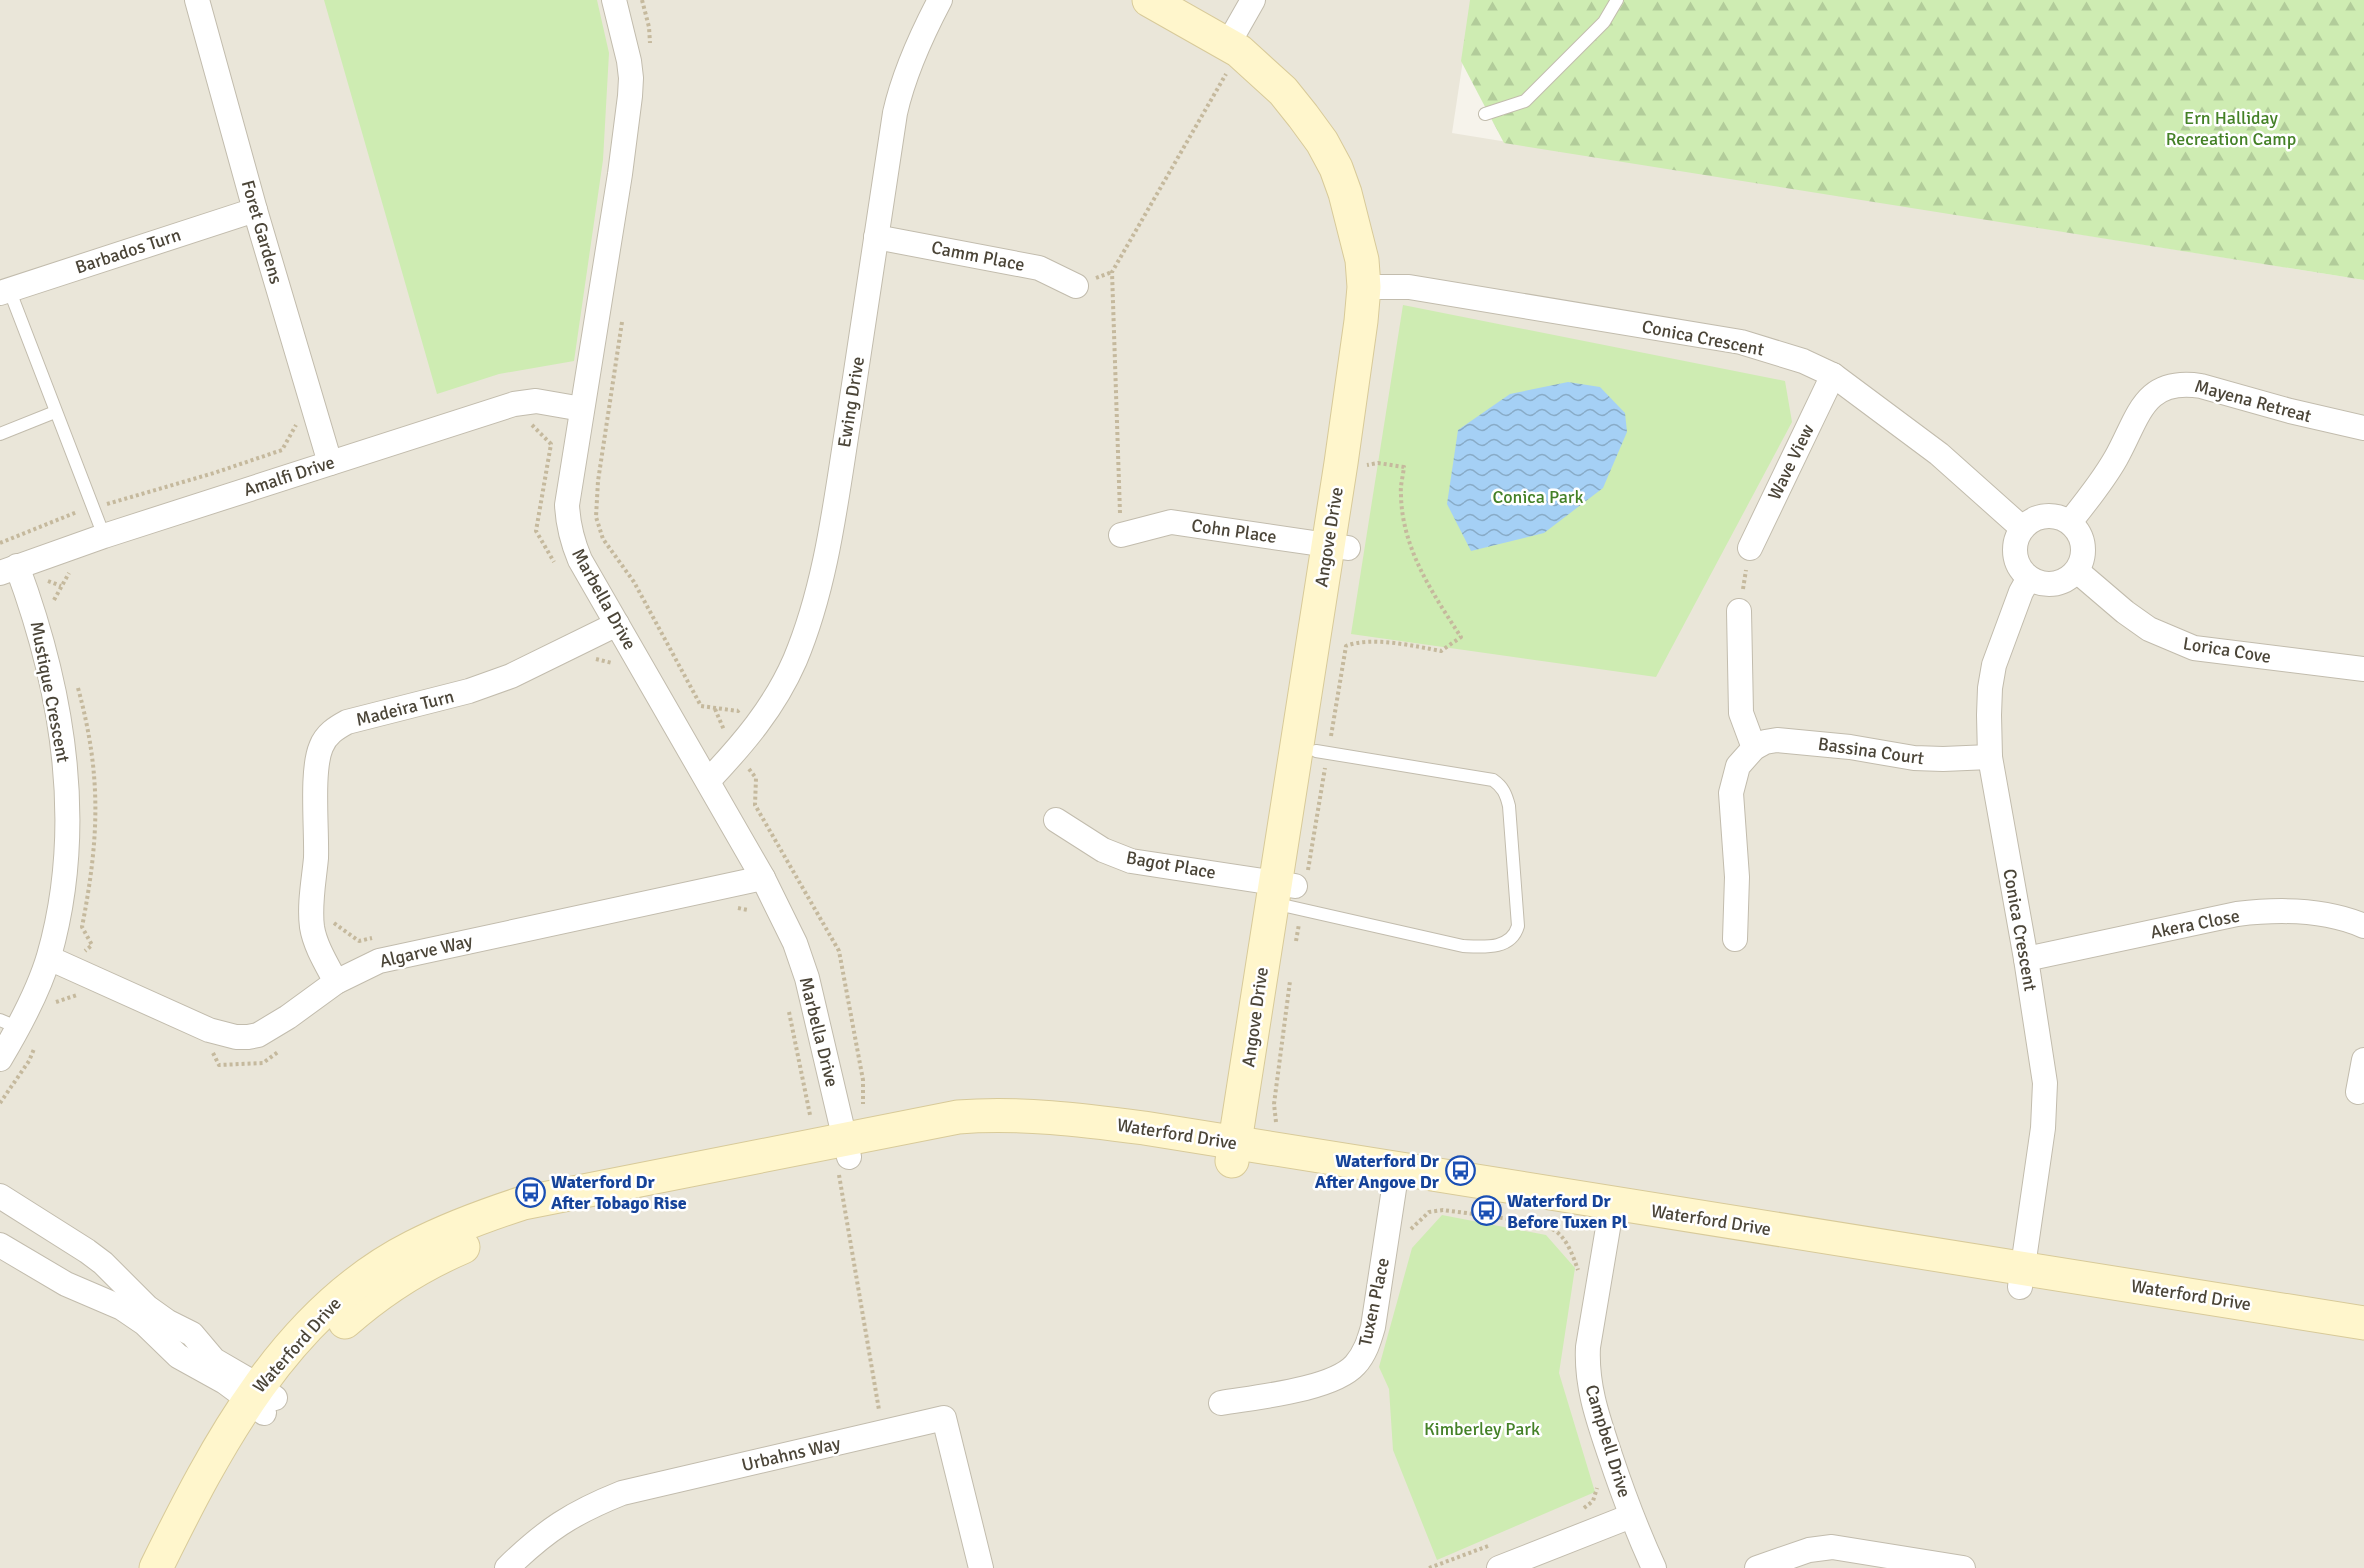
<svg xmlns="http://www.w3.org/2000/svg" width="2364" height="1568" font-family="Signika,sans-serif">
  <style>
    .residential { fill: #eae6d9 }
    .forest { fill: url(#forest-firs) }
    .park { fill: #ceecb2 }
    .water { fill: url(#water-waves) }
    .lines { fill: none; stroke-linecap: round; stroke-linejoin: round }
    .lane-casing { stroke: #c2bcad; stroke-width: 14 }
    .street-casing { stroke: #c2bcad; stroke-width: 26 }
    .secondary-casing { stroke: #d8ca99; stroke-width: 35 }
    .path { stroke: #c5b99d; stroke-width: 4; stroke-dasharray: 3 3; stroke-linecap: butt }
    .lane { stroke: #fff; stroke-width: 12 }
    .street { stroke: #fff; stroke-width: 24 }
    .secondary { stroke: #fff6cc; stroke-width: 33 }
    .labels { text-anchor: middle; dominant-baseline: central; stroke-width: 5; stroke-linejoin: round; paint-order: stroke }
    .park-label { font-size: 18px; fill: #448127; stroke: #fff }
    .street-label { font-size: 18px; fill: #4b4538; stroke: #fff }
    .transit-label { font-size: 18px; font-weight: bold; fill: #164399; stroke: #fff; text-anchor: start }
  </style>
  <defs>
    <pattern id="forest-firs" width="22" height="20" patternUnits="userSpaceOnUse" patternTransform="scale(1.5)"><rect width="22" height="20" fill="#ceecb2"/><path d="M5 1l3.5 6h-7zM16 11l3.5 6h-7z" fill="#b2cc9a"/></pattern>
    <pattern id="water-waves" width="16" height="10" patternUnits="userSpaceOnUse" patternTransform="scale(1.5)"><rect width="16" height="10" fill="#a5d0f5"/><path d="M0 5q4-4 8 0t8 0" fill="none" stroke="#88abc7"/></pattern>
  </defs>
  <rect width="100%" height="100%" fill="#f6f3eb"/>
  <!-- residential -->
  <polygon class="residential" points="0,0 1472,0 1452,133 2364,280 2364,1568 0,1568"/>
  <!-- forest -->
  <polygon class="forest" points="1470,0 2364,0 2364,280 1504,143 1461,61"/>
  <!-- park -->
  <g class="park">
    <polygon points="324,0 597,0 609,53 603,160 574,361 499,374 437,394"/>
    <polygon points="1403,305 1785,381 1792,422 1656,677 1351,634"/>
    <polygon points="1442,1215 1546,1235 1575,1268 1559,1373 1595,1492 1437,1560 1393,1450 1389,1389 1379,1367 1412,1248"/>
  </g>
  <!-- water -->
  <polygon class="water" points="1568,382 1600,387 1625,413 1627,432 1603,488 1544,533 1471,551 1447,504 1458,430 1510,394"/>
  <g class="lines">
    <defs>
      <g id="lane">
        <polyline points="1485,114 1525,101 1604,22 1617,0"/>
        <polyline points="9,289 104,536"/>
        <polyline points="0,434 55,412"/>
        <path d="M 1273,903 L 1463,946 C 1484,947 1511,950 1518,926 L 1509,806 C 1506,794 1503,787 1493,780 L 1316,751"/>
        <polyline points="0,1020 19,1028"/>
      </g>
      <g id="street">
        <polyline points="197,0 255,210 330,463"/>
        <path d="M 614,0 L 629,61 L 631,78 L 630,96 L 620,174 L 567,505 C 568,525 572,541 580,560 L 763,878 L 795,943 L 807,978 L 849,1157"/>
        <polyline points="1228,44 1253,0"/>
        <polyline points="876,237 1039,268 1076,286"/>
        <polyline points="1364,287 1409,287 1741,342 1803,361 1833,375 1939,454 2022,528"/>
        <polyline points="0,293 255,210"/>
        <circle cx="2049" cy="550" r="34"/>
        <path d="M 2070,522 C 2086,502 2103,481 2116,458 C 2139,417 2143,377 2201,386 L 2290,411 L 2364,428"/>
        <polyline points="1121,535 1171,522 1348,548"/>
        <polyline points="1750,548 1833,375"/>
        <polyline points="2077,571 2125,612 2149,629 2194,648 2364,669"/>
        <polyline points="0,573 104,536 514,404 536,401 582,409"/>
        <polyline points="1739,611 1741,713 1754,748"/>
        <path d="M 708,781 C 743,744 774,708 795,660 C 827,584 836,499 849,418 C 864,316 880,215 895,113 C 904,73 921,36 940,0"/>
        <polyline points="1056,820 1103,850 1131,861 1295,886"/>
        <polyline points="1735,939 1737,877 1731,793 1738,766 1754,748 1765,742 1777,740 1850,747 1914,758 1943,759 1990,757"/>
        <polyline points="49,958 209,1030 236,1037 248,1037 258,1035 288,1017 336,982 379,961 763,878"/>
        <path d="M 2026,959 L 2237,914 C 2278,909 2325,909 2364,926"/>
        <path d="M 336,982 C 327,965 315,946 312,927 C 309,904 314,880 316,858 C 317,829 311,771 321,747 C 326,734 336,728 347,722 L 469,691 L 511,676 L 617,624"/>
        <path d="M 0,1059 C 18,1029 39,990 49,956 C 86,826 63,690 17,566"/>
        <polyline points="2358,1092 2364,1060"/>
        <polyline points="0,1196 87,1251 103,1263 147,1307 168,1322 192,1334 214,1360 259,1386 275,1398"/>
        <path d="M 1612,1204 L 1588,1347 C 1586,1386 1598,1419 1610,1455 C 1623,1494 1637,1531 1654,1568"/>
        <polyline points="0,1245 66,1284 122,1308 144,1323 178,1356 225,1382 248,1399 264,1413"/>
        <polyline points="2020,1287 2043,1128 2045,1083 2026,959 1990,757 1989,715 1990,688 1994,665 2021,592 2029,578"/>
        <path d="M 1221,1403 C 1256,1397 1332,1390 1355,1365 C 1365,1354 1369,1341 1373,1327 L 1397,1169"/>
        <path d="M 507,1568 C 546,1530 572,1513 622,1493 L 944,1418 L 981,1568"/>
        <polyline points="1499,1568 1631,1516"/>
        <polyline points="1757,1568 1809,1550 1832,1547 1963,1568"/>
      </g>
      <g id="secondary">
        <polyline points="1149,0 1239,51 1283,91 1303,116 1322,142 1336,168 1345,193 1362,260 1364,287 1361,321 1341,463 1232,1161"/>
        <path d="M 345,1322 C 379,1292 421,1265 463,1247"/>
        <path d="M 156,1568 C 216,1446 286,1311 413,1247 C 448,1229 486,1215 523,1203 L 958,1117 C 1020,1112 1082,1120 1144,1128 L 2364,1323"/>
      </g>
    </defs>
    <!-- lane casing -->
    <use href="#lane" class="lane-casing"/>
    <!-- street casing -->
    <use href="#street" class="street-casing"/>
    <!-- secondary casing -->
    <use href="#secondary" class="secondary-casing"/>
    <!-- path -->
    <g class="path">
      <polyline points="642,0 649,27 650,43"/>
      <polyline points="1096,278 1112,272"/>
      <polyline points="622,322 598,481 596,517 603,539 634,582 701,706 738,711 739,710"/>
      <polyline points="532,425 551,444 536,531 554,562"/>
      <polyline points="107,504 214,473 282,450 296,425"/>
      <polyline points="1120,513 1112,272 1226,74"/>
      <polyline points="0,543 77,512"/>
      <polyline points="48,581 61,586"/>
      <polyline points="1743,589 1746,570"/>
      <polyline points="54,600 69,573"/>
      <polyline points="596,659 612,663"/>
      <path d="M 78,688 C 102,776 99,839 82,927 L 92,945 L 85,951"/>
      <polyline points="715,709 724,730"/>
      <path d="M 1331,736 L 1346,646 C 1372,636 1414,646 1441,651 L 1461,637 C 1433,594 1402,549 1401,495 C 1400,486 1403,476 1404,467 L 1378,463 L 1367,465"/>
      <polyline points="749,769 756,778 755,805 839,951 863,1080 863,1104"/>
      <polyline points="1308,870 1325,768"/>
      <polyline points="738,908 748,910"/>
      <polyline points="334,923 359,941 372,938"/>
      <polyline points="1296,941 1299,924"/>
      <polyline points="56,1002 77,995"/>
      <polyline points="789,1012 810,1115"/>
      <polyline points="213,1053 219,1065 263,1063 278,1052"/>
      <polyline points="0,1103 29,1061 34,1049"/>
      <polyline points="1276,1122 1274,1104 1290,981"/>
      <polyline points="839,1175 879,1410"/>
      <path d="M 1411,1229 L 1429,1212 L 1443,1210 C 1464,1213 1540,1221 1554,1230 C 1567,1238 1573,1256 1578,1270"/>
      <polyline points="1584,1508 1593,1501 1597,1488"/>
      <polyline points="1429,1568 1488,1546"/>
    </g>
    <!-- lane -->
    <use href="#lane" class="lane"/>
    <!-- street -->
    <use href="#street" class="street"/>
    <!-- secondary -->
    <use href="#secondary" class="secondary"/>
  </g>
  <!-- icons -->
  <defs>
    <symbol id="bus-ring" viewBox="-11 -11 22 22"><circle r="9.5" fill="#fff" stroke="#1a4fb4" stroke-width="1.5"/><path d="M-5-6H5V4H4V6H2V4H-2V6H-4V4H-5ZM-3.5-4V0h7V-4ZM-3.5 1.2v1.5H-2V1.2ZM2 1.2v1.5H3.5V1.2Z" fill="#1a4fb4"/></symbol>
  </defs>
  <g fill-rule="evenodd">
    <use href="#bus-ring" x="1444" y="1154" width="33" height="33"/>
    <use href="#bus-ring" x="514" y="1176" width="33" height="33"/>
    <use href="#bus-ring" x="1470" y="1194" width="33" height="33"/>
  </g>
  <g class="labels">
    <!-- park labels -->
    <g class="park-label">
      <text x="2231" y="118">Ern Halliday<tspan x="2231" dy="21">Recreation Camp</tspan></text>
      <text x="1538" y="497">Conica Park</text>
      <text x="1482" y="1429">Kimberley Park</text>
    </g>
    <!-- street labels -->
    <g class="street-label">
      <text transform="translate(262 232) rotate(74)">Foret Gardens</text>
      <text transform="translate(128 251) rotate(-18)">Barbados Turn</text>
      <text transform="translate(978 256) rotate(11)">Camm Place</text>
      <text transform="translate(1703 338) rotate(11)">Conica Crescent</text>
      <text transform="translate(2253 401) rotate(15)">Mayena Retreat</text>
      <text transform="translate(851 402) rotate(-81)">Ewing Drive</text>
      <text transform="translate(1791 462) rotate(-64)">Wave View</text>
      <text transform="translate(289 476) rotate(-18)">Amalfi Drive</text>
      <text transform="translate(1234 531) rotate(8)">Cohn Place</text>
      <text transform="translate(1329 537) rotate(-81)">Angove Drive</text>
      <text transform="translate(604 599) rotate(61)">Marbella Drive</text>
      <text transform="translate(2227 650) rotate(9)">Lorica Cove</text>
      <text transform="translate(50 692) rotate(79)">Mustique Crescent</text>
      <text transform="translate(405 708) rotate(-14)">Madeira Turn</text>
      <text transform="translate(1871 751) rotate(8)">Bassina Court</text>
      <text transform="translate(1171 865) rotate(10)">Bagot Place</text>
      <text transform="translate(2195 924) rotate(-11)">Akera Close</text>
      <text transform="translate(2020 930) rotate(80)">Conica Crescent</text>
      <text transform="translate(426 951) rotate(-13)">Algarve Way</text>
      <text transform="translate(1255 1017) rotate(-82)">Angove Drive</text>
      <text transform="translate(819 1032) rotate(76)">Marbella Drive</text>
      <text transform="translate(1177 1134) rotate(9)">Waterford Drive</text>
      <text transform="translate(1711 1220) rotate(9)">Waterford Drive</text>
      <text transform="translate(2191 1295) rotate(9)">Waterford Drive</text>
      <text transform="translate(1374 1302) rotate(-78)">Tuxen Place</text>
      <text transform="translate(297 1345) rotate(-48)">Waterford Drive</text>
      <text transform="translate(1608 1441) rotate(73)">Campbell Drive</text>
      <text transform="translate(791 1454) rotate(-13)">Urbahns Way</text>
    </g>
    <!-- transit labels -->
    <g class="transit-label">
      <text x="1439" y="1161" text-anchor="end">Waterford Dr<tspan x="1439" dy="21">After Angove Dr</tspan></text>
      <text x="551" y="1182">Waterford Dr<tspan x="551" dy="21">After Tobago Rise</tspan></text>
      <text x="1507" y="1201">Waterford Dr<tspan x="1507" dy="21">Before Tuxen Pl</tspan></text>
    </g>
  </g>
</svg>
